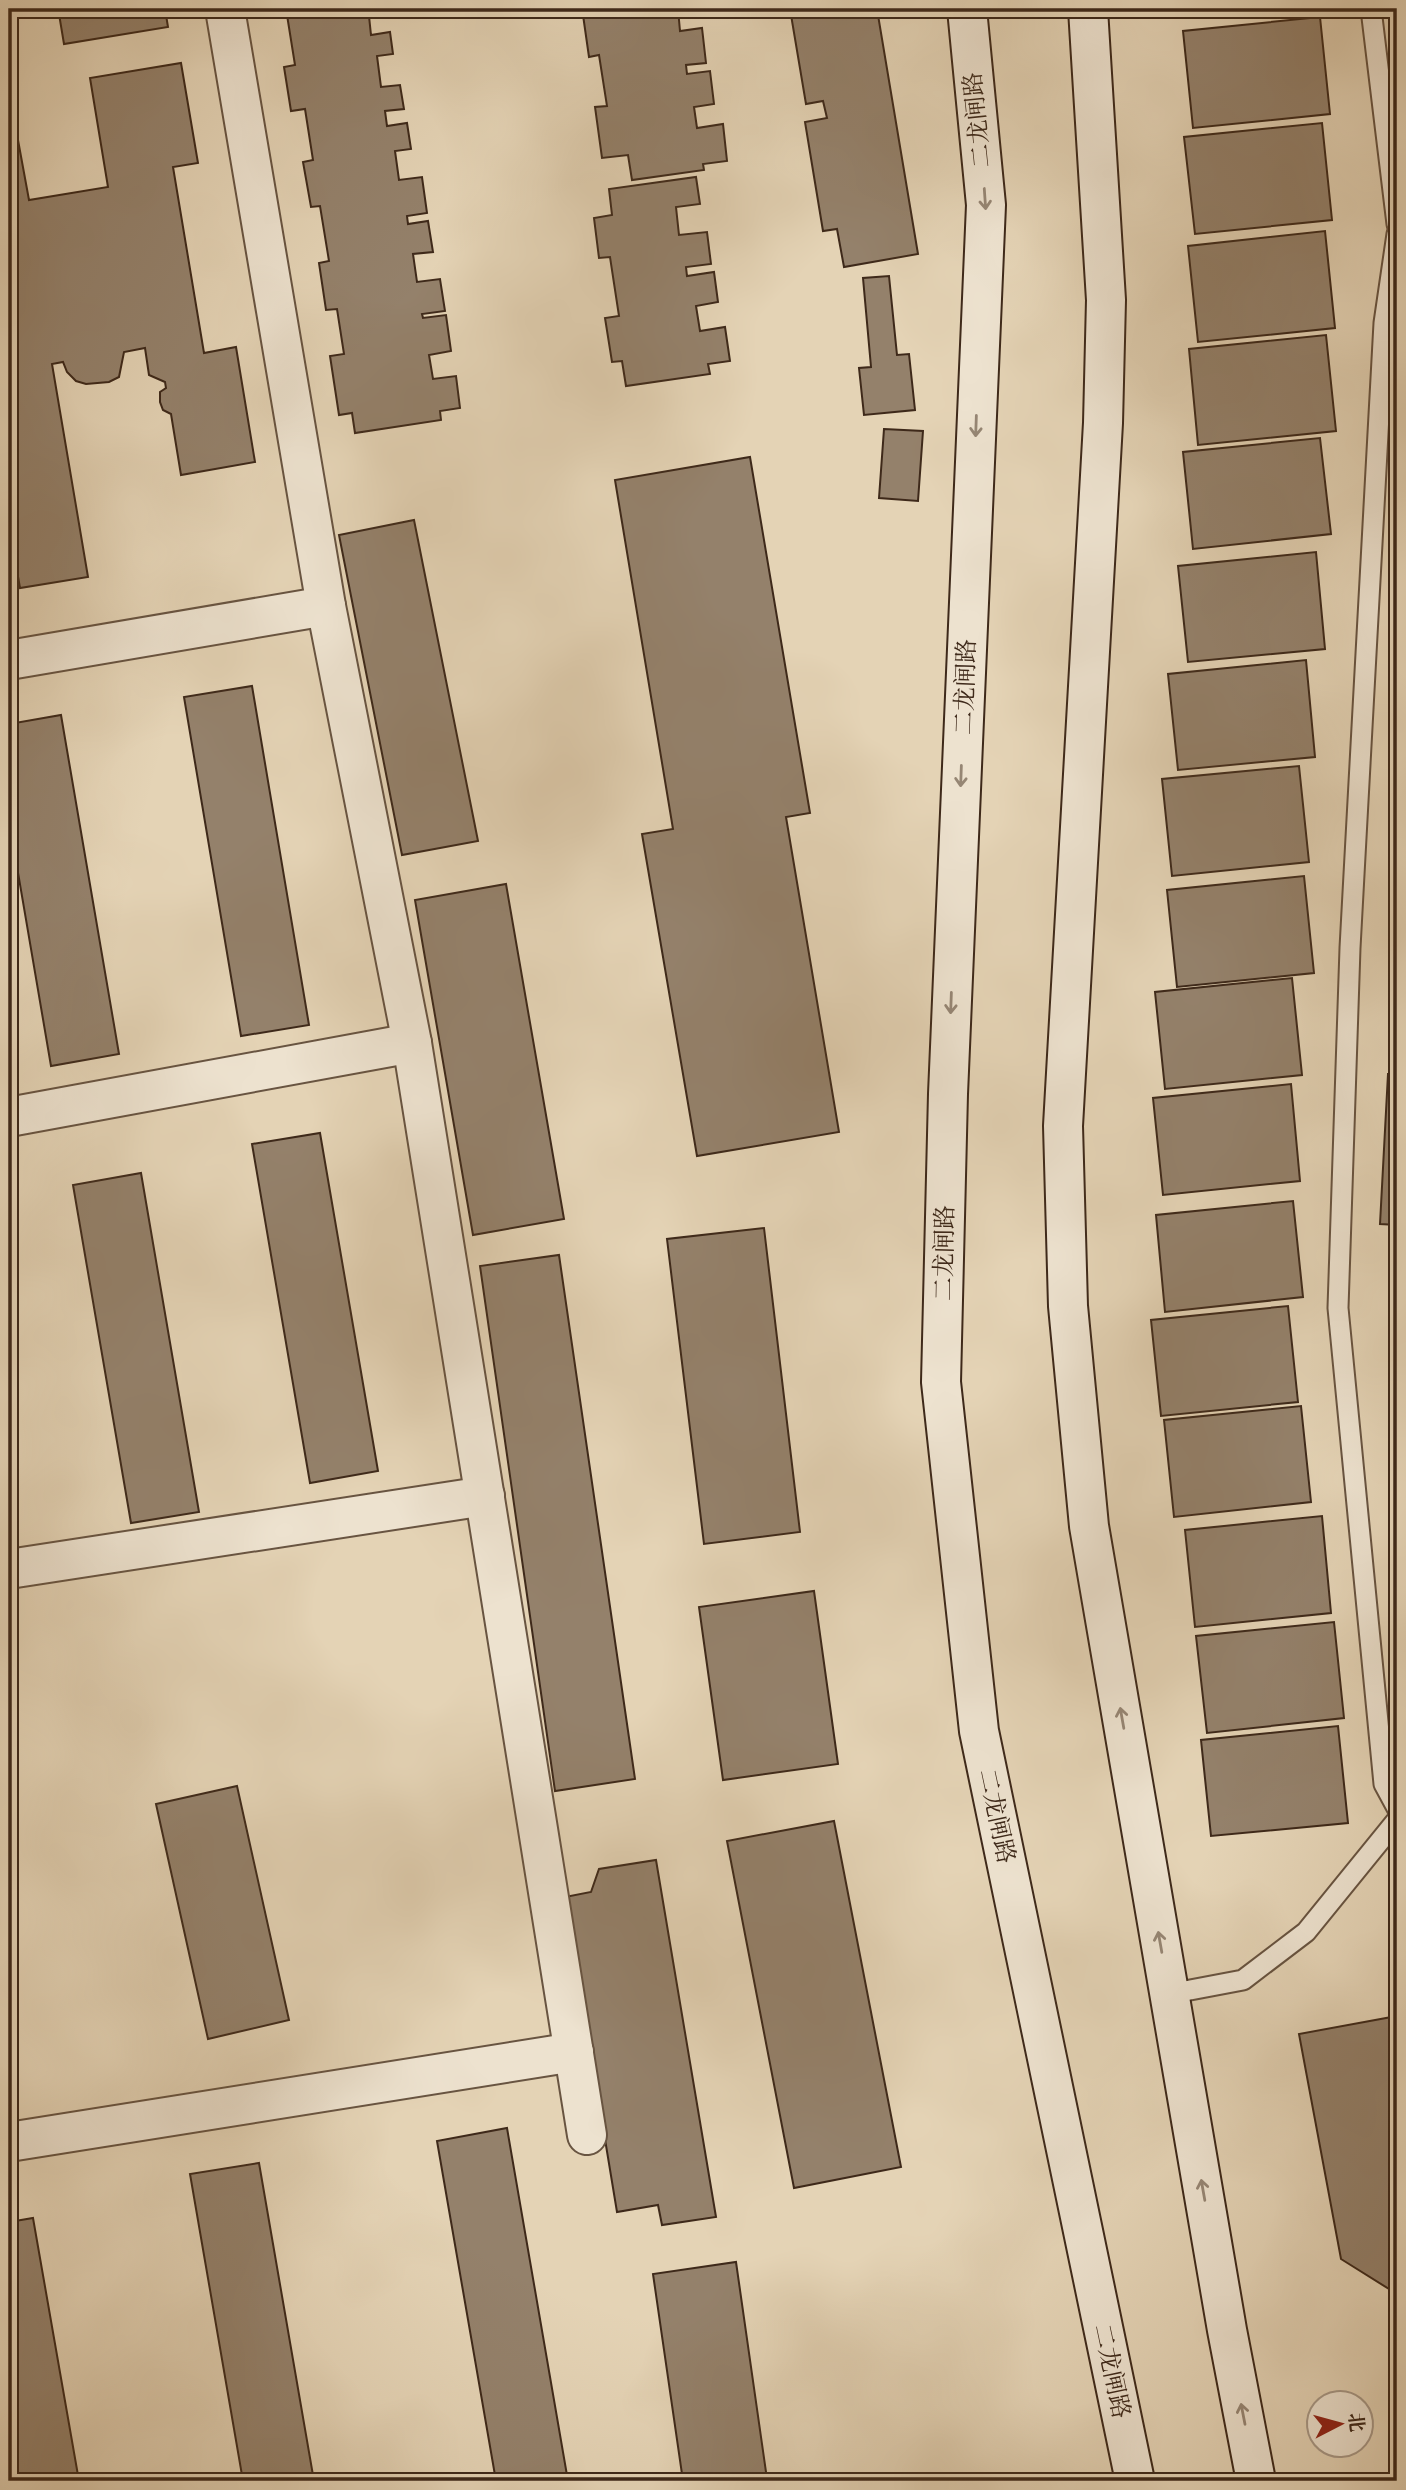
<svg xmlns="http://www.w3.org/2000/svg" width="1406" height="2490" font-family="'IM FELL French Canon','Noto Serif SC',serif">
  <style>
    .building { fill: #94816b; stroke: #3e291a; stroke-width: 2 }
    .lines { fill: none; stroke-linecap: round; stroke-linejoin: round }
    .service-casing { stroke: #685441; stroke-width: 23 }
    .minor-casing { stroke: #685441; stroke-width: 42 }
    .secondary-casing { stroke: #3e291a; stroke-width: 42 }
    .service { stroke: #ede2cf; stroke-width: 19 }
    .minor { stroke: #ede2cf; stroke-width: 38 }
    .secondary { stroke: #ede2cf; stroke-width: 38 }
    .oneway { stroke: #968674 }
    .labels { text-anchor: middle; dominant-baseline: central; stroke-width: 5; stroke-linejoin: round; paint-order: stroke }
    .street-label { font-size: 24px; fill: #3e291a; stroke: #ede2cf }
  </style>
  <rect width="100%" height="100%" fill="#e4d3b5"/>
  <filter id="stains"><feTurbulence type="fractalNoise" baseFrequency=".00286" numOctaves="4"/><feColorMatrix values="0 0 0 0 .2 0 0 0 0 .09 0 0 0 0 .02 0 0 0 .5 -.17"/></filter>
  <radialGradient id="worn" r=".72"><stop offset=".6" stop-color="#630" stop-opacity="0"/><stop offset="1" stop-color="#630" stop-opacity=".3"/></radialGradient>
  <!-- building -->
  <g class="building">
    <polygon points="92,9 165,9 168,27 64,44 59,14"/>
    <polygon points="274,9 386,9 387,13 369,16 371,35 390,32 393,54 377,56 381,87 400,85 404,109 385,111 387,126 407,123 411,149 395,151 399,180 422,177 427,213 407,216 408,224 428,221 433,252 413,254 417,282 440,279 445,311 422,314 423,318 446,315 451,351 429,355 433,379 456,376 460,408 440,411 441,420 355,433 352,413 339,415 330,356 344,354 337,309 326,310 319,263 329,261 320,206 311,207 303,162 313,160 305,109 291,111 284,67 295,65 287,15 275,17"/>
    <polygon points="595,9 678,9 680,31 702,28 706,63 686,65 687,74 710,71 714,104 694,107 697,128 723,124 727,161 703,164 704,170 632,180 628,155 602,158 595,107 607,106 599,55 589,57 583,15 596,13"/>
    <polygon points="790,9 877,9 918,254 844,267 837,229 823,231 805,122 827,118 823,101 806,104"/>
    <polygon points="1320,17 1330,114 1193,128 1183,31"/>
    <polygon points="181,63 198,163 173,167 204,353 236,347 255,462 181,475 171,414 163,410 160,402 160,392 166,388 165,382 149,375 145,348 124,352 119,377 109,382 86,384 76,381 67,372 63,362 52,364 88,577 20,588 12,542 9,540 9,91 29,200 108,187 90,78"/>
    <polygon points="1322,123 1332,220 1195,234 1184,137"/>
    <polygon points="696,177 700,204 676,207 679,235 707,232 711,264 686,267 687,276 714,272 718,302 696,306 700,331 725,327 730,361 708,364 710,374 626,386 622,361 612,362 605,318 619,316 610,257 599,258 594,218 612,215 609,189"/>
    <polygon points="1325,231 1335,328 1198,342 1188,246"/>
    <polygon points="889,276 897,355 909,354 915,410 864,415 859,368 871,367 863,278"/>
    <polygon points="1326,335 1336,431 1198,445 1189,349"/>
    <polygon points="884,429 923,431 918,501 879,498"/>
    <polygon points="1320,438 1331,534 1193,549 1183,452"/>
    <polygon points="750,457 810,813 786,817 839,1132 697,1156 642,834 673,829 615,480"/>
    <polygon points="414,520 478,841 402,855 339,535"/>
    <polygon points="1316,552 1325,649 1188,662 1178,566"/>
    <polygon points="1306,660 1315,757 1178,770 1168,674"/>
    <polygon points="252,686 309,1025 241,1036 184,697"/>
    <polygon points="61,715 119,1054 51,1066 9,820 9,724"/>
    <polygon points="1299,766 1309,862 1172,876 1162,779"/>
    <polygon points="1304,876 1314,973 1177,987 1167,890"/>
    <polygon points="506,884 564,1219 473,1235 415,900"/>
    <polygon points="1397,950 1397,1056 1391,1056"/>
    <polygon points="1292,978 1302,1075 1165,1089 1155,992"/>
    <polygon points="1388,1074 1397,1074 1397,1225 1380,1224"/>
    <polygon points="1291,1084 1300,1181 1163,1195 1153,1098"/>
    <polygon points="320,1133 378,1471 310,1483 252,1144"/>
    <polygon points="141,1173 199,1512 131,1523 73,1185"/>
    <polygon points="1293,1201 1303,1297 1165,1312 1156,1215"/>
    <polygon points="764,1228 800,1532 704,1544 667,1239"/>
    <polygon points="559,1255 635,1779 555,1791 480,1266"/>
    <polygon points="1288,1306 1298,1402 1161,1416 1151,1320"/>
    <polygon points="1301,1406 1311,1502 1174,1517 1164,1420"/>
    <polygon points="1322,1516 1331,1613 1195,1627 1185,1530"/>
    <polygon points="814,1591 838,1764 723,1780 699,1607"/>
    <polygon points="1334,1622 1344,1718 1207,1733 1196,1636"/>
    <polygon points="1338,1726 1348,1823 1211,1836 1201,1740"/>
    <polygon points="237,1786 289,2020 208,2039 156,1804"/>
    <polygon points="834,1821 901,2167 794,2188 727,1841"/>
    <polygon points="656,1860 716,2217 662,2225 658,2205 617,2212 565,1897 591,1892 599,1869"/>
    <polygon points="1397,2016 1397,2294 1341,2259 1299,2034"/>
    <polygon points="507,2128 568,2481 496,2481 437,2141"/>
    <polygon points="259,2163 314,2481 243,2481 190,2174"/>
    <polygon points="33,2218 79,2481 9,2481 9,2222"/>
    <polygon points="736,2262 767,2479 752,2481 683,2481 653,2274"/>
  </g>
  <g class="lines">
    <defs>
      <g id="service">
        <polyline points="1371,9 1397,224"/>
        <polyline points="1397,234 1384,323 1350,948 1338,1308 1384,1784 1397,1808"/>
        <polyline points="1169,1994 1243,1980 1306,1932 1397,1820"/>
      </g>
      <g id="minor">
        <polyline points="225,9 326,606 412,1043 587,2135"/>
        <polyline points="9,660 326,606"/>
        <polyline points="9,1117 412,1043"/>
        <polyline points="9,1569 485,1496"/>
        <polyline points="9,2142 574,2052"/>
      </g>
      <g id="secondary">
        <polyline points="967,9 986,205 948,1094 941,1382 979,1731 1135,2481"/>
        <polyline points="1088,9 1106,300 1103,423 1063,1126 1068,1306 1089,1526 1227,2330 1256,2481"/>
      </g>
    </defs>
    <!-- service casing -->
    <use href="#service" class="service-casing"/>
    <!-- minor casing -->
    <use href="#minor" class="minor-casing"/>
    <!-- secondary casing -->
    <use href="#secondary" class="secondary-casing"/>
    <!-- service -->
    <use href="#service" class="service"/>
    <!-- minor -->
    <use href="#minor" class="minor"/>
    <!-- secondary -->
    <use href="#secondary" class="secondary"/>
  </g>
  <!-- one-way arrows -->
  <defs><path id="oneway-shaft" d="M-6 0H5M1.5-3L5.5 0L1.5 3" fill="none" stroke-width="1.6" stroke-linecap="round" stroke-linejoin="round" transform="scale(1.75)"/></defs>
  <g class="oneway">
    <use href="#oneway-shaft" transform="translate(985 199) rotate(86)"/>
    <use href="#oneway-shaft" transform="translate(976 426) rotate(92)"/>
    <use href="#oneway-shaft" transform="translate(961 776) rotate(92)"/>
    <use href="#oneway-shaft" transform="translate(951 1003) rotate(92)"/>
    <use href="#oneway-shaft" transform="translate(1122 1718) rotate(-100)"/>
    <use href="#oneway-shaft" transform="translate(1160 1942) rotate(-100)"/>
    <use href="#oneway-shaft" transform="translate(1203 2190) rotate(-100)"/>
    <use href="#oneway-shaft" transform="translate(1243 2414) rotate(-101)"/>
  </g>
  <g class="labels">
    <!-- street labels -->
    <g class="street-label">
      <text transform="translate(977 120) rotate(-96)">二龙闸路</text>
      <text transform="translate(965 687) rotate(-88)">二龙闸路</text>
      <text transform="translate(944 1253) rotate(-89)">二龙闸路</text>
      <text transform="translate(997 1816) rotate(78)">二龙闸路</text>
      <text transform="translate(1112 2371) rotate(78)">二龙闸路</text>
    </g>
  </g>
  <!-- margin -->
  <rect width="1406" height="2490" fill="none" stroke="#e4d3b5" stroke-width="35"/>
  <rect x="10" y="10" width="1385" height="2469" fill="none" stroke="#3e291a" stroke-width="3.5"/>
  <rect x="18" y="18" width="1371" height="2455" fill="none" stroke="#3e291a" stroke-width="2"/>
  <!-- north arrow -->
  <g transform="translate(1340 2424) rotate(84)"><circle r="33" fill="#ede2cf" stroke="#a79887" stroke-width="2"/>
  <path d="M0-5L12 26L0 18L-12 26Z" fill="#8f2418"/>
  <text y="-10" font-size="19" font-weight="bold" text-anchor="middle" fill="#3e291a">北</text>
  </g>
  <rect width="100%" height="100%" filter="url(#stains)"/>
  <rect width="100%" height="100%" fill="url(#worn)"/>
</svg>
